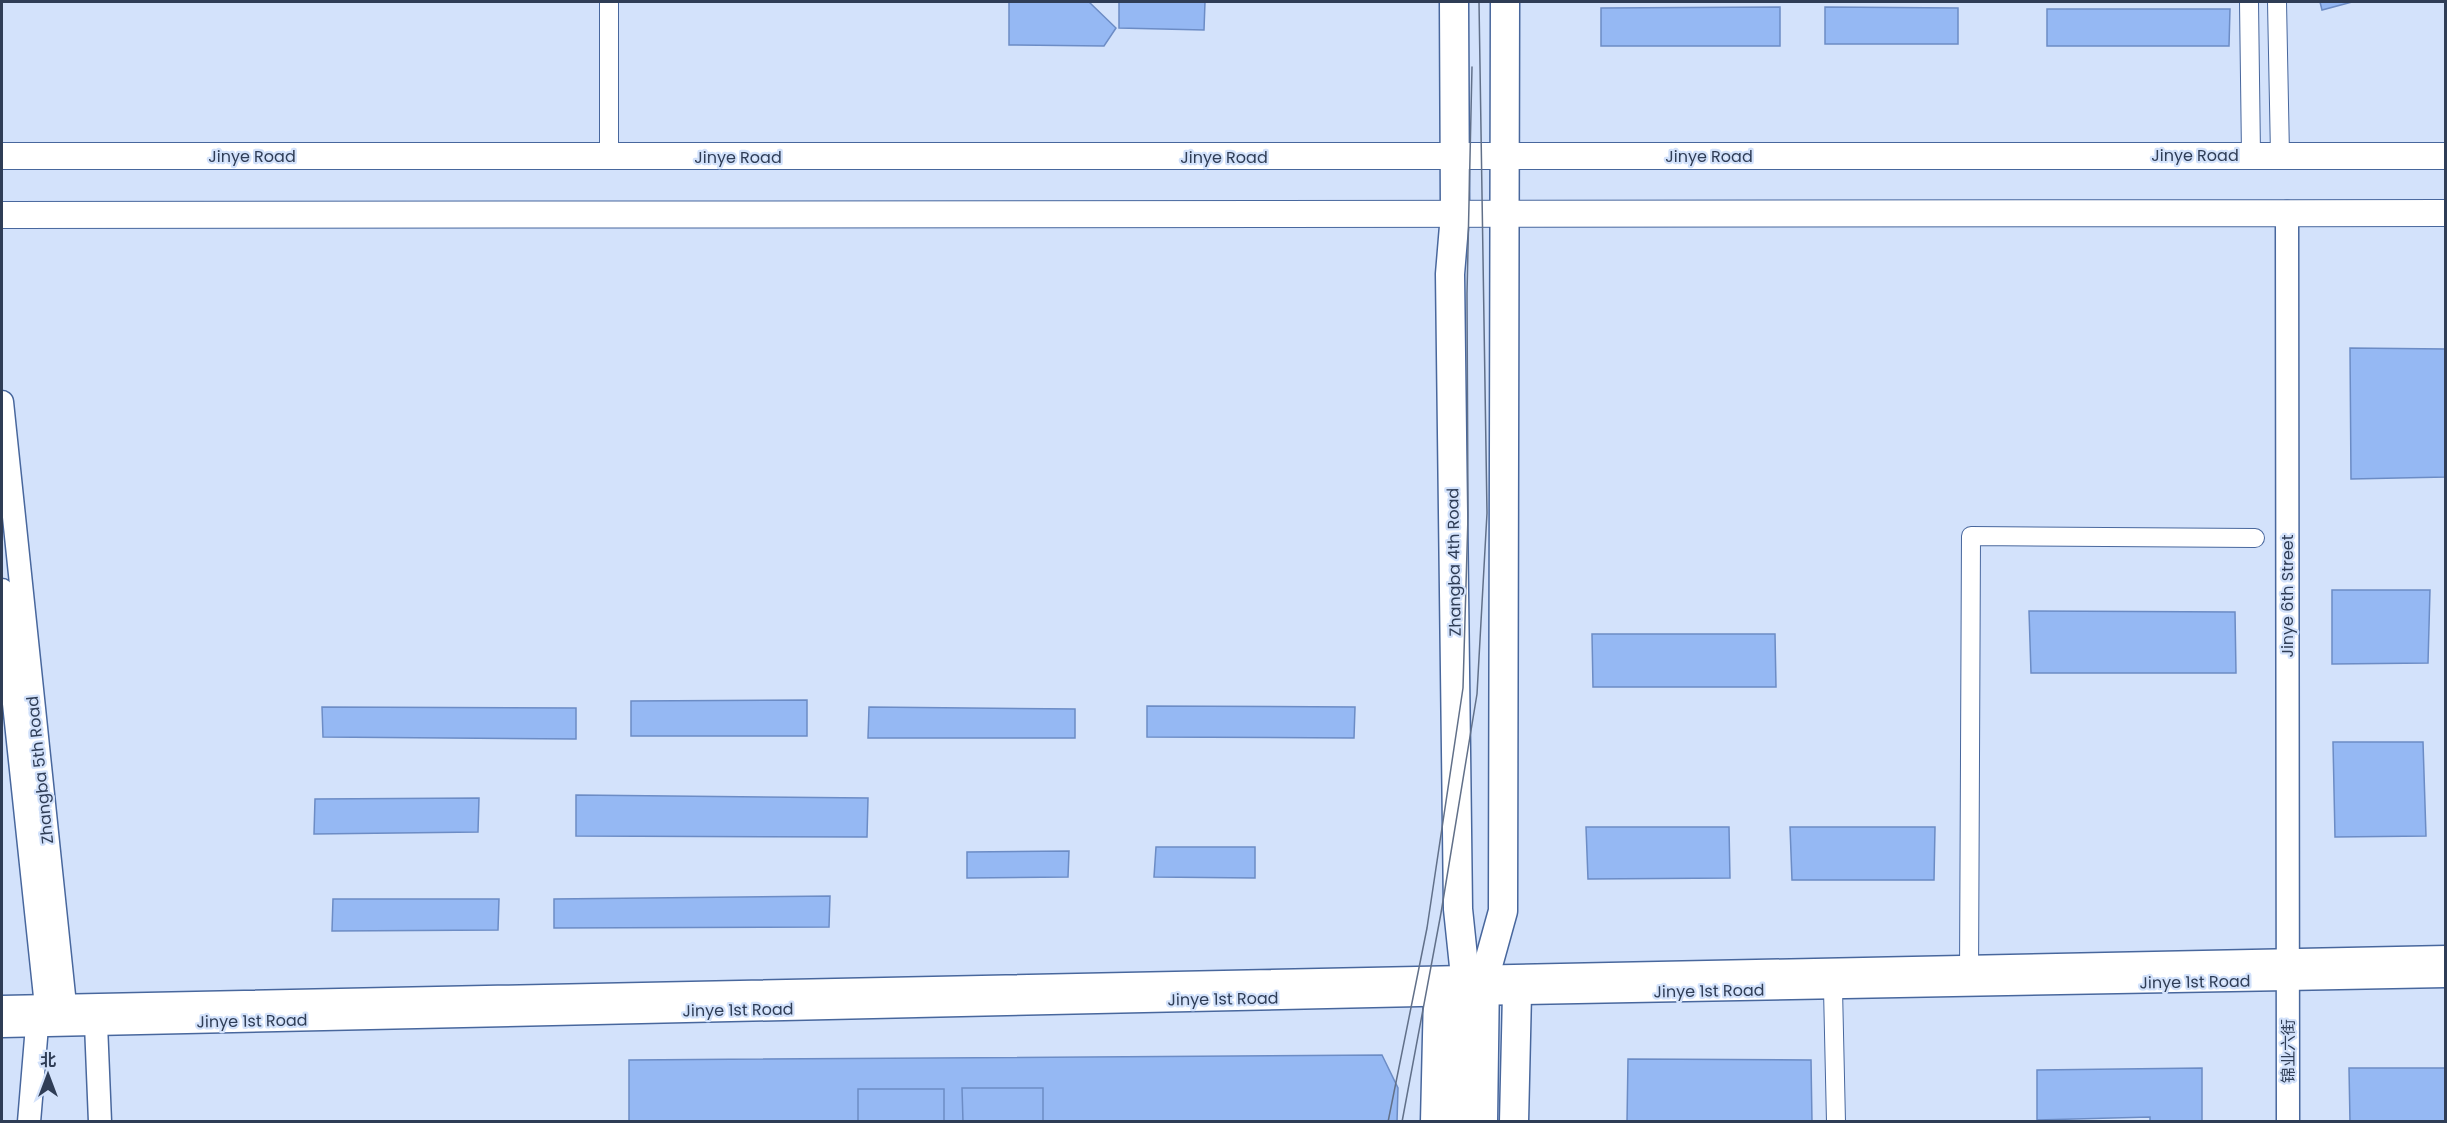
<svg xmlns="http://www.w3.org/2000/svg" width="2447" height="1123" font-family="Poppins,'Noto Sans SC',sans-serif">
  <style>
    .building { fill: #95b8f3; stroke: #6c8cc5; stroke-width: 1.5 }
    .lines { fill: none; stroke-linecap: round; stroke-linejoin: round }
    .minor-casing { stroke: #48679d; stroke-width: 20 }
    .tertiary-casing { stroke: #48679d; stroke-width: 25 }
    .secondary-casing { stroke: #48679d; stroke-width: 28 }
    .primary-casing { stroke: #48679d; stroke-width: 31 }
    .minor { stroke: #fff; stroke-width: 18 }
    .tertiary { stroke: #fff; stroke-width: 22 }
    .secondary { stroke: #fff; stroke-width: 26 }
    .primary { stroke: #fff; stroke-width: 28 }
    .tram { stroke: #617089; stroke-width: 1.5 }
    .labels { text-anchor: middle; dominant-baseline: central; stroke-width: 4.5; stroke-linejoin: round; paint-order: stroke }
    .street-label { font-size: 16px; fill: #2f3d56; stroke: #d3e2fb }
  </style>
  <rect width="100%" height="100%" fill="#d3e2fb"/>
  <!-- building -->
  <g class="building">
    <polygon points="1009,2 1089,2 1116,28 1104,46 1009,45"/>
    <polygon points="1119,2 1205,2 1204,30 1119,28"/>
    <polygon points="2320,2 2352,2 2322,10"/>
    <polygon points="1780,7 1780,46 1601,46 1601,8"/>
    <polygon points="1825,7 1958,8 1958,44 1825,44"/>
    <polygon points="2047,9 2230,9 2229,46 2047,46"/>
    <polygon points="2350,348 2446,349 2446,477 2351,479"/>
    <polygon points="2332,590 2430,590 2428,663 2332,664"/>
    <polygon points="2029,611 2235,612 2236,673 2031,673"/>
    <polygon points="1592,634 1775,634 1776,687 1593,687"/>
    <polygon points="807,700 807,736 631,736 631,701"/>
    <polygon points="1147,706 1355,707 1354,738 1147,737"/>
    <polygon points="322,707 576,708 576,739 323,737"/>
    <polygon points="869,707 1075,709 1075,738 868,738"/>
    <polygon points="2333,742 2423,742 2426,836 2335,837"/>
    <polygon points="576,795 868,798 867,837 576,836"/>
    <polygon points="479,798 478,832 314,834 315,799"/>
    <polygon points="1586,827 1729,827 1730,878 1588,879"/>
    <polygon points="1790,827 1935,827 1934,880 1792,880"/>
    <polygon points="1156,847 1255,847 1255,878 1154,877"/>
    <polygon points="1069,851 1068,877 967,878 967,852"/>
    <polygon points="830,896 829,927 554,928 554,899"/>
    <polygon points="333,899 499,899 498,930 332,931"/>
    <polygon points="1382,1055 1398,1088 1397,1122 629,1122 629,1060"/>
    <polygon points="1628,1059 1811,1060 1812,1122 1627,1122"/>
    <polygon points="2202,1068 2202,1122 2150,1122 2150,1117 2037,1120 2037,1070"/>
    <polygon points="2349,1068 2446,1068 2446,1122 2350,1122"/>
    <polygon points="962,1088 1043,1088 1043,1122 963,1122"/>
    <rect x="858" y="1089" width="86" height="33"/>
  </g>
  <g class="lines">
    <defs>
      <g id="minor">
        <polyline points="609,2 609,156"/>
        <polyline points="2249,2 2251,155"/>
        <polyline points="2277,2 2280,155"/>
        <polyline points="1969,978 1971,536 2255,538"/>
        <polyline points="1833,989 1836,1122"/>
      </g>
      <g id="tertiary">
        <polyline points="2287,212 2288,1122"/>
        <polyline points="2,402 65,1005 96,1024 100,1122"/>
        <polyline points="2,590 46,1006 37,1026 29,1122"/>
        <polyline points="2,1007 2446,957"/>
        <polyline points="2,1026 1465,994 2446,976"/>
      </g>
      <g id="secondary">
        <polyline points="2,156 2446,156"/>
        <polyline points="2,215 2446,213"/>
      </g>
      <g id="primary">
        <polyline points="1454,2 1455,214 1450,274 1458,909 1465,976 1462,1122"/>
        <polyline points="1435,1122 1438,994"/>
        <polyline points="1483,1122 1485,976 1503,911 1505,2"/>
        <polyline points="1514,1122 1517,993"/>
      </g>
    </defs>
    <!-- minor casing -->
    <use href="#minor" class="minor-casing"/>
    <!-- tertiary casing -->
    <use href="#tertiary" class="tertiary-casing"/>
    <!-- secondary casing -->
    <use href="#secondary" class="secondary-casing"/>
    <!-- primary casing -->
    <use href="#primary" class="primary-casing"/>
    <!-- minor -->
    <use href="#minor" class="minor"/>
    <!-- tertiary -->
    <use href="#tertiary" class="tertiary"/>
    <!-- secondary -->
    <use href="#secondary" class="secondary"/>
    <!-- primary -->
    <use href="#primary" class="primary"/>
    <!-- tram -->
    <g class="tram">
      <polyline points="1388,1122 1427,928 1463,688 1468,516 1467,294 1472,67"/>
      <polyline points="1402,1122 1441,913 1477,694 1487,513 1479,2"/>
    </g>
  </g>
  <g class="labels">
    <!-- street labels -->
    <g class="street-label">
      <text x="2195" y="155">Jinye Road</text>
      <text x="252" y="156">Jinye Road</text>
      <text x="1709" y="156">Jinye Road</text>
      <text x="738" y="157">Jinye Road</text>
      <text x="1224" y="157">Jinye Road</text>
      <text transform="translate(1454 562) rotate(-91)">Zhangba 4th Road</text>
      <text transform="translate(2287 596) rotate(-90)">Jinye 6th Street</text>
      <text transform="translate(40 770) rotate(-96)">Zhangba 5th Road</text>
      <text transform="translate(2195 982) rotate(-1)">Jinye 1st Road</text>
      <text transform="translate(1709 991) rotate(-1)">Jinye 1st Road</text>
      <text transform="translate(1223 999) rotate(-1)">Jinye 1st Road</text>
      <text transform="translate(738 1010) rotate(-1)">Jinye 1st Road</text>
      <text transform="translate(252 1021) rotate(-1)">Jinye 1st Road</text>
      <text transform="translate(2288 1051) rotate(-90)">锦业六街</text>
    </g>
  </g>
  <!-- border -->
  <rect width="2447" height="1123" fill="none" stroke="#2f3d56" stroke-width="6"/>
  <!-- north arrow -->
  <g transform="translate(48 1075)" stroke="#d3e2fb" stroke-width="4.5" paint-order="stroke">
  <path d="M0-4.5L10 22L0 15L-10 22Z" fill="#2f3d56"/>
  <text y="-9" font-size="16" font-weight="bold" text-anchor="middle" fill="#2f3d56">北</text>
  </g>
</svg>
